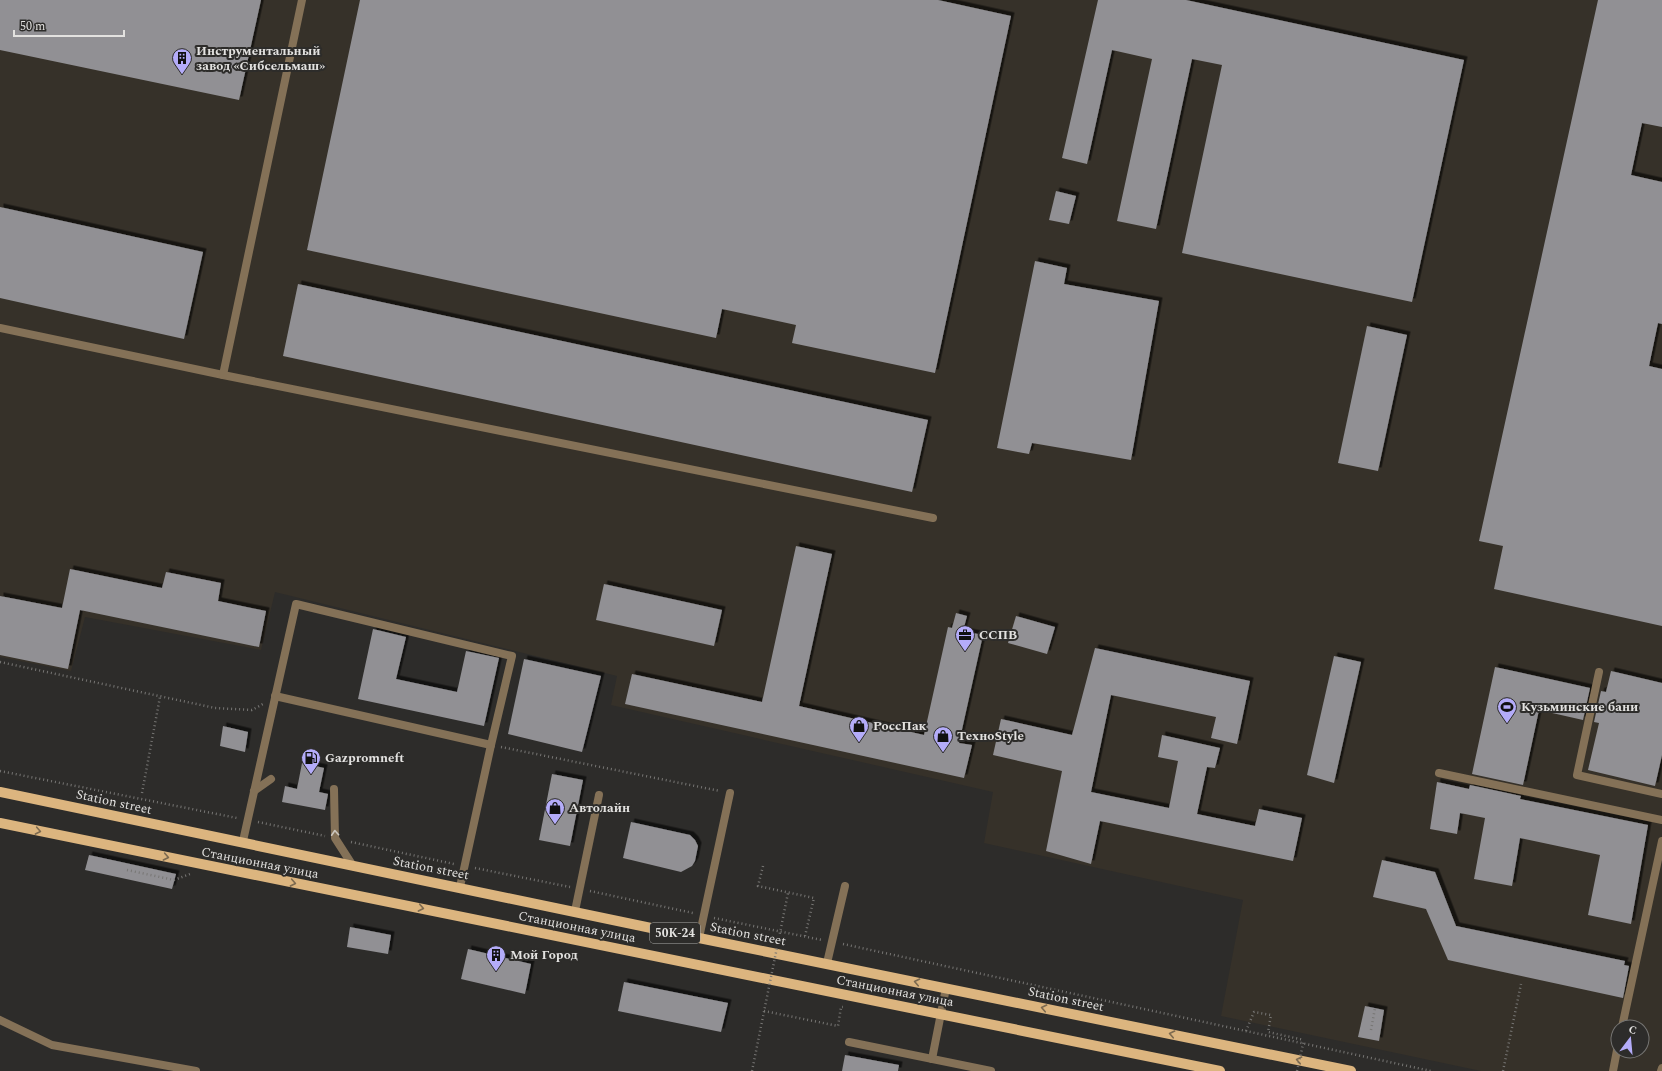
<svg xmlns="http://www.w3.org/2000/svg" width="1662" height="1071" font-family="Spectral,serif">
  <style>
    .built { fill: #363129; fill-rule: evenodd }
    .building { fill: #919094; filter: url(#shadow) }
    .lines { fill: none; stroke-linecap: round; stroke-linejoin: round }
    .path { stroke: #777674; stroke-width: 2.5; stroke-dasharray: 1 3; stroke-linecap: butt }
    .lane { stroke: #847157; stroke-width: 8 }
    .primary { stroke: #dcb57f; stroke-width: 10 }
    .path-bridge { stroke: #777674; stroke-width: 2.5; stroke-dasharray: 1 3; stroke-linecap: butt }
    .oneway { stroke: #7c6a50 }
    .oneway2 { stroke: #cbc6be }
    .labels { text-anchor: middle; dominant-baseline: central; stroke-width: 4; stroke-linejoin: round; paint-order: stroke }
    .shield { fill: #2d2c2a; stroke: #acaba9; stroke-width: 1 }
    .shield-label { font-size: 12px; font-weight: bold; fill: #e3e2e0 }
    .poi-label { font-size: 13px; font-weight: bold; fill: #e3e2e0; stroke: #2d2c2a; text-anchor: start }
    .street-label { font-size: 13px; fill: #e3e2e0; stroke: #2d2c2a }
  </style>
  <defs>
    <filter id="shadow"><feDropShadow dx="3.5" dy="-3.5" stdDeviation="0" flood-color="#0009"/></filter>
  </defs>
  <rect width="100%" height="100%" fill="#2d2c2a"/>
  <!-- built -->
  <path class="built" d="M 0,0 L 1662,0 L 1662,1071 L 1481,1071 L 1221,1016 L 1243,900 L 984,843 L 993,792 L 611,705 L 617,676 L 275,592 L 261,650 L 85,617 L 71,671 L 0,657 ZM 1618,1027 L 1642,1027 L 1642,1051 L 1618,1051 Z"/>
  <!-- building -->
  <g class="building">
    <polygon points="0,0 261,0 239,100 0,50"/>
    <polygon points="360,0 938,0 1011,16 935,373 792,343 796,325 722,309 716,338 307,250"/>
    <polygon points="1098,0 1186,0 1464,60 1412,302 1182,253 1222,65 1192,59 1156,229 1117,221 1152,59 1112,50 1087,164 1062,158"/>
    <polygon points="1598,0 1662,0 1662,127 1642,123 1631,175 1662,182 1662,324 1658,323 1649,366 1662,369 1662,626 1494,589 1503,546 1479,541"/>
    <polygon points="1056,191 1076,196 1069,224 1049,220"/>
    <polygon points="0,207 203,252 184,339 0,298"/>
    <polygon points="1035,261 1067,268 1064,284 1159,301 1131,460 1032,443 1029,454 997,448"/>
    <polygon points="298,284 928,420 912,492 283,356"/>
    <polygon points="1367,326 1407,335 1378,471 1338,463"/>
    <polygon points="796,546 832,554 799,706 924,735 948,627 952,628 956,613 967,616 963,631 983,635 959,743 972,745 964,778 625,704 632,674 762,702"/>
    <polygon points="70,569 162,588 166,572 221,583 218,601 266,611 259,647 80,610 68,669 0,655 0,596 62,608"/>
    <polygon points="604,584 722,610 714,646 596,620"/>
    <polygon points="1016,616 1055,627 1047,654 1008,643"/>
    <polygon points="373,629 406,637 396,679 457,692 466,651 499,658 484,726 358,699"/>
    <polygon points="1095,648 1250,681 1237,744 1211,738 1216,717 1111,695 1091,792 1169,808 1178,761 1158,757 1162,735 1220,748 1215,768 1207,767 1197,814 1255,826 1259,809 1302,818 1293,861 1100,821 1091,864 1046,851 1062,771 993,755 1001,719 1072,735"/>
    <polygon points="1334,656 1361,662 1334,783 1307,775"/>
    <polygon points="524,659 601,676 582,752 508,734"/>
    <polygon points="1495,667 1590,688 1583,720 1539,710 1523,785 1472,774"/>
    <polygon points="1611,671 1662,683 1662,755 1655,786 1588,770 1599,723 1594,722 1601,691 1606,692"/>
    <polygon points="223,726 248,732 245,752 220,746"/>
    <polygon points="302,763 324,768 319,792 328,794 325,810 282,802 285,786 297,789"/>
    <polygon points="552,774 583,780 570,846 539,840"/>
    <polygon points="1437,782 1469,789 1470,785 1521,796 1520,799 1648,825 1631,924 1588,915 1600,855 1520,838 1512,886 1474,879 1485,818 1460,813 1457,834 1430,829"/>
    <polygon points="631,822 690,835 695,840 698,846 695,861 692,866 681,872 623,858"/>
    <polygon points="89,855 176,874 172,889 85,870"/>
    <polygon points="1382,860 1435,872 1456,926 1625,961 1624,965 1629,966 1623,998 1448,960 1426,909 1373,897"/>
    <polygon points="350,927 391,935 388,954 347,947"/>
    <polygon points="468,949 531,964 525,994 461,979"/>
    <polygon points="624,982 728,1003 721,1032 618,1011"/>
    <polygon points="1365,1006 1384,1010 1379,1041 1358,1037"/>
    <polygon points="845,1055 899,1065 898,1071 842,1071"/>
  </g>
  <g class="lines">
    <!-- path -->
    <g class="path">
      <polyline points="0,662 215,708 252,710 263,704"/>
      <polyline points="501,747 720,791"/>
      <polyline points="0,771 237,818"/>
      <polyline points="142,793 160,697"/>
      <polyline points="258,822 325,836"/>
      <polyline points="351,842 454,864"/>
      <polyline points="763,866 758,886 814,898 805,936"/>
      <polyline points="475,868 570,887"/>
      <polyline points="127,870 174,880 190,874"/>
      <polyline points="590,891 693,913"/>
      <polyline points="714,918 822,940"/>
      <polyline points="843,944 1431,1071"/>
      <polyline points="764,1011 838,1026 841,1007 843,1007"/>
      <polyline points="1371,1030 1375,1008"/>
      <polyline points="1246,1031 1254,1012 1271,1015 1268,1032 1304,1040"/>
      <polyline points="1503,1071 1521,984"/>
    </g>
    <!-- lane -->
    <g class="lane">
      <polyline points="0,328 223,375 933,518"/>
      <polyline points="223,375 302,0"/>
      <polyline points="1599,672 1577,775 1662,794"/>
      <polyline points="275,696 491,745"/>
      <polyline points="1439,773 1662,820"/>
      <polyline points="334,789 335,838 353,866"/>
      <polyline points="254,791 271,779"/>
      <polyline points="243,841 296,604 512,656 491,745 460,887"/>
      <polyline points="575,911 599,795"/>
      <polyline points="699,938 730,793"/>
      <polyline points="827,963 845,886"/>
      <polyline points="0,1020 52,1045 196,1071"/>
      <polyline points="1622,1027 1662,841"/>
      <polyline points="849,1042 991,1071"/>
      <polyline points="932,1059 946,988"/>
      <polyline points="1613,1071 1618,1045"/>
      <polyline points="1661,1071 1662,1068"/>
    </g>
    <!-- primary -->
    <g class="primary">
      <polyline points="0,792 699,938 1351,1071"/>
      <polyline points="0,823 1220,1071"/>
    </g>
    <!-- path-bridge -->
    <g class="path-bridge">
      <polyline points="752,1071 788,893"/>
      <polyline points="1297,1071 1304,1040"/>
    </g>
  </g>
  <!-- one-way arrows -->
  <defs><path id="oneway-chevron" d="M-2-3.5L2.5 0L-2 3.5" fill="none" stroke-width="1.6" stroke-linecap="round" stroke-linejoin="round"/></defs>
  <g class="oneway">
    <use href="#oneway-chevron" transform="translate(38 831) rotate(11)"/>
    <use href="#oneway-chevron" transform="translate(166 857) rotate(11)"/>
    <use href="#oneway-chevron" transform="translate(293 883) rotate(11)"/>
    <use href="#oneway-chevron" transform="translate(421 908) rotate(11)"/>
    <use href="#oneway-chevron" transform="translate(917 982) rotate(-168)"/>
    <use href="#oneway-chevron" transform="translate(1044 1008) rotate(-168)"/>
    <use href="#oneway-chevron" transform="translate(1172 1034) rotate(-168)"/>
    <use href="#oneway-chevron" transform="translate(1299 1060) rotate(-168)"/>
  </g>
  <use class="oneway2" href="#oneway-chevron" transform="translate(335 833) rotate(-94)"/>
  <!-- icons -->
  <defs>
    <symbol id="building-pin" viewBox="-11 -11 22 30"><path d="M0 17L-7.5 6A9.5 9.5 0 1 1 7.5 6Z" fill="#b4acf9" stroke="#2d2c2a"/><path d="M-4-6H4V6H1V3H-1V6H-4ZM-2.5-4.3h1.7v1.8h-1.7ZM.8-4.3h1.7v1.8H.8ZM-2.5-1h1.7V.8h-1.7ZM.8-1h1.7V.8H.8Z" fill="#111"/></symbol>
    <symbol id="office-pin" viewBox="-11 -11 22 30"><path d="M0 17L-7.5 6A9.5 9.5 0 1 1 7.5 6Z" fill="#b4acf9" stroke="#2d2c2a"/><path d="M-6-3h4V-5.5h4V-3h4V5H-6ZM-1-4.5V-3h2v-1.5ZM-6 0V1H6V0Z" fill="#111"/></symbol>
    <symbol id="stadium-pin" viewBox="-11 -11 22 30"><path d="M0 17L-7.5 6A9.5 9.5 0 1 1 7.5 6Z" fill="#b4acf9" stroke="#2d2c2a"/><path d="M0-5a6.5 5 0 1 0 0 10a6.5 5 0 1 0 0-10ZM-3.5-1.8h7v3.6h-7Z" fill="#111"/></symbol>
    <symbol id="shop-pin" viewBox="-11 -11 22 30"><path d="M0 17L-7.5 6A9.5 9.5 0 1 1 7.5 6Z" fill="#b4acf9" stroke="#2d2c2a"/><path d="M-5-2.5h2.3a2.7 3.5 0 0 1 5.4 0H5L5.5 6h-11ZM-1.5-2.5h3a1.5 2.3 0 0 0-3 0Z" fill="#111"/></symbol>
    <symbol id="fuel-pin" viewBox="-11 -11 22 30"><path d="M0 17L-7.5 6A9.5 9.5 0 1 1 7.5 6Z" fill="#b4acf9" stroke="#2d2c2a"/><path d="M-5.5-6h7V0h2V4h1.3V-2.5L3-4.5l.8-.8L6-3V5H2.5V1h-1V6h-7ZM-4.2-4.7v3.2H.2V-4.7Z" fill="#111"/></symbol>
  </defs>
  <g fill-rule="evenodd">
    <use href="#building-pin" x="171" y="47" width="22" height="30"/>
    <use href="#office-pin" x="954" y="624" width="22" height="30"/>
    <use href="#stadium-pin" x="1496" y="696" width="22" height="30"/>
    <use href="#shop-pin" x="848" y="715" width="22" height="30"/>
    <use href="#shop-pin" x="932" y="725" width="22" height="30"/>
    <use href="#fuel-pin" x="300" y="747" width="22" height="30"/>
    <use href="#shop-pin" x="544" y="797" width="22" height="30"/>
    <use href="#building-pin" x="485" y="944" width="22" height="30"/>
  </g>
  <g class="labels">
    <!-- shield labels -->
    <rect class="shield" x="650" y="923" width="50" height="20" rx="3"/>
    <g class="shield-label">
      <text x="675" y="933">50К-24</text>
    </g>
    <!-- poi labels -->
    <g class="poi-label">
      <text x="196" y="51">Инструментальный<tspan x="196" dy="15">завод «Сибсельмаш»</tspan></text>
      <text x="979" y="635">ССПВ</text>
      <text x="1521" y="707">Кузьминские бани</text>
      <text x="873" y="726">РоссПак</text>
      <text x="957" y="736">ТехноStyle</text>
      <text x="325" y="758">Gazpromneft</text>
      <text x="569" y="808">Автолайн</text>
      <text x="510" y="955">Мой Город</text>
    </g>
    <!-- street labels -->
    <g class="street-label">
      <text transform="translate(114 802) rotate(12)">Station street</text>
      <text transform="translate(260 863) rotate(11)">Станционная улица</text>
      <text transform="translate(431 868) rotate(11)">Station street</text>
      <text transform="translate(577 927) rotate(11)">Станционная улица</text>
      <text transform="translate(748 934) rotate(11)">Station street</text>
      <text transform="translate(895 991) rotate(11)">Станционная улица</text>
      <text transform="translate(1066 999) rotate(12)">Station street</text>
    </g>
  </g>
  <!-- north arrow -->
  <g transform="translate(1630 1039) rotate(16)"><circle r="19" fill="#2d2c2a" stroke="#767573"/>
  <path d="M0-3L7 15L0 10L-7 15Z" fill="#b4acf9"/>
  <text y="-6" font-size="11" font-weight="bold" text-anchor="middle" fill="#e3e2e0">С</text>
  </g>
  <!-- scale -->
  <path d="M14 30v6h110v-6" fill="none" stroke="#e3e2e0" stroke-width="2"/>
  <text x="20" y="30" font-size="12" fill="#e3e2e0" stroke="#2d2c2a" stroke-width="3" paint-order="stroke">50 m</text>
</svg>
